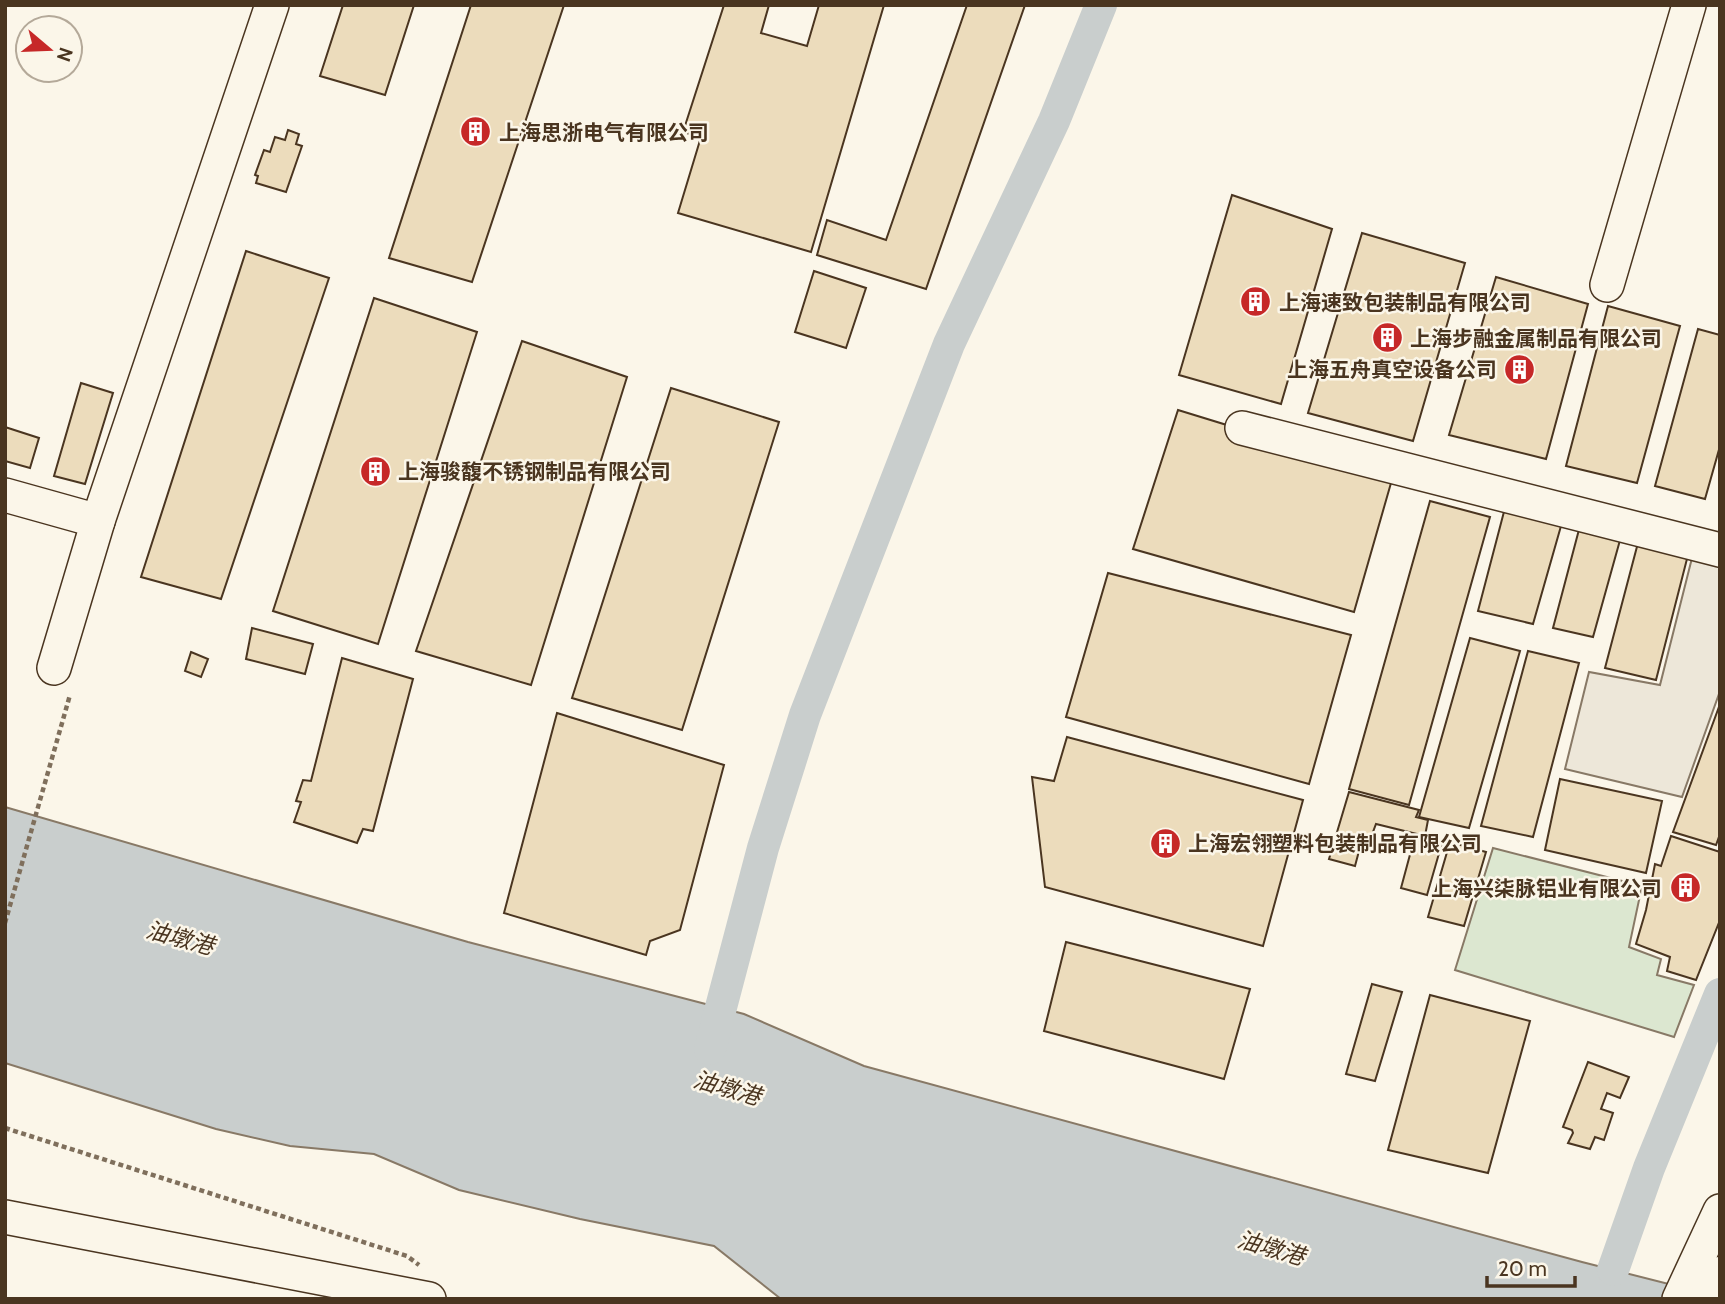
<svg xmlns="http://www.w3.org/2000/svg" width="1725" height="1304" font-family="Cabin,'Noto Sans SC',sans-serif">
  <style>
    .green { fill: #dce7d0; stroke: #887966; stroke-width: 2 }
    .parking { fill: #ede7d9; stroke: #887966; stroke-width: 2 }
    .water { fill: #c9cecd; stroke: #887966; stroke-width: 2 }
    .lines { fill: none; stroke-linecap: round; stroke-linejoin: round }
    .canal { stroke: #c9cecd; stroke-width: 32 }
    .building { fill: #ecdcbc; stroke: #4a3520; stroke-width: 2 }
    .minor-casing { stroke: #4a3520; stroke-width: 36 }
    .major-casing { stroke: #4a3520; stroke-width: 41 }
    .path { stroke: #7f6f5c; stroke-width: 4.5; stroke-dasharray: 5 3.5; stroke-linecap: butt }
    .minor { stroke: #fbf6e9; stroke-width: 33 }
    .major { stroke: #fbf6e9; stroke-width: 38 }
    .labels { text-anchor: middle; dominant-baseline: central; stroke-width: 5; stroke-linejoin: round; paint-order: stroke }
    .poi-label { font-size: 21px; font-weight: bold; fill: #4a3520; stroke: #fbf6e9; text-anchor: start }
    .water-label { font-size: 23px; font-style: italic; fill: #4a3520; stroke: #fbf6e9 }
  </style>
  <rect width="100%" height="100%" fill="#fbf6e9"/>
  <!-- green -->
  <polygon class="green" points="1493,848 1642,886 1629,947 1661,959 1657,975 1694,985 1674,1037 1455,970"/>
  <!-- parking -->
  <polygon class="parking" points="1694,550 1720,556 1720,691 1682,797 1565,769 1589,672 1660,685"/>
  <!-- water -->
  <polygon class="water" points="5,807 468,942 744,1014 864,1066 1582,1262 1720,1297 1720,1299 781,1299 714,1246 580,1219 459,1190 374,1154 290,1146 216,1129 5,1063"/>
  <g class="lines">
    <!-- canal -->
    <g class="canal">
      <polyline points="710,1049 763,848 805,715 949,344 1054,121 1101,5"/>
      <polyline points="1613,1270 1649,1168 1720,994"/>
    </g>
  </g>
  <!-- building -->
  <g class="building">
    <polygon points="343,5 414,5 385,95 320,76"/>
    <polygon points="471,5 564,5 472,282 389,258"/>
    <polygon points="724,5 769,5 761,33 807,46 819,5 884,5 811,252 678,213 701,137 683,132"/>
    <polygon points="967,5 1025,5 926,289 817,255 827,220 886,240"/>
    <polygon points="288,130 299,134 296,144 302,146 286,192 256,183 258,176 255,175 264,150 270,152 275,137 285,140"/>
    <polygon points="1232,195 1332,229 1281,404 1179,375"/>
    <polygon points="1362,233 1465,263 1413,441 1308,413"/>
    <polygon points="246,251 329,278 221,599 141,577"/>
    <polygon points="814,271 866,288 846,348 795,332"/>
    <polygon points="1496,277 1588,304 1546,459 1449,435"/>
    <polygon points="374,298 477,332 378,644 273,611"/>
    <polygon points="1608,306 1680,326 1637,483 1566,466"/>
    <polygon points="1698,329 1720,335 1720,446 1705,499 1655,486"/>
    <polygon points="522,341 627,377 531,685 416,651"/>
    <polygon points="81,383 113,393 85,484 54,476"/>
    <polygon points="671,388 779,422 682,730 572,698"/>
    <polygon points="1178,410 1393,476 1354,612 1133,549"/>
    <polygon points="5,427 39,438 30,468 5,461"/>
    <polygon points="1430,501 1490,517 1409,805 1349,789"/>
    <polygon points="1506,504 1563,519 1533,624 1478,611"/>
    <polygon points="1581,522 1622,533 1593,637 1553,628"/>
    <polygon points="1639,539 1689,551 1656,680 1605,668"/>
    <polygon points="1108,573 1351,635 1309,784 1066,717"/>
    <polygon points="252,628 313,644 305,674 246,659"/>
    <polygon points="1470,638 1520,651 1469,828 1419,817"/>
    <polygon points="1528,651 1579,663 1533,837 1481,826"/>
    <polygon points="191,652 208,659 201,677 185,671"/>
    <polygon points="342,658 413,679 373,831 363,829 357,843 294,822 301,802 296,801 303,780 311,781"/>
    <polygon points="1720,704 1720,834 1716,845 1673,832"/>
    <polygon points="557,713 724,765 680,930 650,941 646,955 504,913"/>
    <polygon points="1067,737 1303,800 1263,946 1045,887 1032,777 1054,781"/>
    <polygon points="1560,779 1662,801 1646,873 1545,850"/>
    <polygon points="1349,792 1419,810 1416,817 1428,820 1425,836 1376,824 1365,853 1359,851 1355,866 1329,859"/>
    <polygon points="1415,836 1442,843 1427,895 1401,888"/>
    <polygon points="1671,836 1720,852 1720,920 1696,980 1667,971 1670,957 1636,944 1646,910 1655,864 1661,866"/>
    <polygon points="1450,842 1486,852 1464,926 1428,917"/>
    <polygon points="1066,942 1250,989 1224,1079 1044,1031"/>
    <polygon points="1372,984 1402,992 1375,1081 1346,1074"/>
    <polygon points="1430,995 1530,1021 1488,1173 1388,1150"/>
    <polygon points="1588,1062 1629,1077 1620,1098 1607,1093 1601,1109 1613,1113 1604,1140 1595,1137 1590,1149 1568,1143 1573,1133 1572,1130 1563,1127"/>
  </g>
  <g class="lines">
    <defs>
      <g id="minor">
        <polyline points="1607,285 1689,5"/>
        <polyline points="1242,428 1720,550"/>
        <polyline points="5,495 98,521"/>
        <polyline points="54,668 98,521 272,5"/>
        <polyline points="5,1217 429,1299"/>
        <polyline points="1679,1299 1720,1211"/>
      </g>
      <polyline id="major" points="1709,1299 1720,1276"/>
    </defs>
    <!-- minor casing -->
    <use href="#minor" class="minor-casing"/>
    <!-- major casing -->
    <use href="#major" class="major-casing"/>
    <!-- path -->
    <g class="path">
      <polyline points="5,923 70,695"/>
      <polyline points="5,1128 407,1256 419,1265"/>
    </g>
    <!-- minor -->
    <use href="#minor" class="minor"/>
    <!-- major -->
    <use href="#major" class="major"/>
  </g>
  <!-- icons -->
  <defs>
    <symbol id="building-disc" viewBox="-11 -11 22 22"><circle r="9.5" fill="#c62828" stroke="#fbf6e9"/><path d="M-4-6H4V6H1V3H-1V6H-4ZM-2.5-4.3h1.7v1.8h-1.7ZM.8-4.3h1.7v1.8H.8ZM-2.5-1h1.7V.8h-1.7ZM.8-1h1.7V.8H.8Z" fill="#fff"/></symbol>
  </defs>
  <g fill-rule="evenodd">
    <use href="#building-disc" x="458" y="114" width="35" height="35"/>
    <use href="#building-disc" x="1238" y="284" width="35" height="35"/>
    <use href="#building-disc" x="1370" y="320" width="35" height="35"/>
    <use href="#building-disc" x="1502" y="352" width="35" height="35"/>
    <use href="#building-disc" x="358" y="454" width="35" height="35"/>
    <use href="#building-disc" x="1148" y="826" width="35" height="35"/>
    <use href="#building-disc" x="1668" y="870" width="35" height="35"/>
  </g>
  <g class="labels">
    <!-- poi labels -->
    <g class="poi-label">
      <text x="499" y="132">上海思浙电气有限公司</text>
      <text x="1279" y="302">上海速致包装制品有限公司</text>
      <text x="1410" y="338">上海步融金属制品有限公司</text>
      <text x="1497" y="369" text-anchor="end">上海五舟真空设备公司</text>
      <text x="398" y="471">上海骏馥不锈钢制品有限公司</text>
      <text x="1188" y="843">上海宏翎塑料包装制品有限公司</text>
      <text x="1662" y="888" text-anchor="end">上海兴柒脉铝业有限公司</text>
    </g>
    <!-- water labels -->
    <g class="water-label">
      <text transform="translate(180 938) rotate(15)">油墩港</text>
      <text transform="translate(727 1088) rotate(16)">油墩港</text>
      <text transform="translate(1271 1248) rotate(16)">油墩港</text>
    </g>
  </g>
  <!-- border -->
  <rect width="1725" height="1304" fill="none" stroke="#4a3520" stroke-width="14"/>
  <!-- north arrow -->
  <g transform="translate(49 49) rotate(109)"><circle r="33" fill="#fbf6e9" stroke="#b4a999" stroke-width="2"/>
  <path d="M0-5L12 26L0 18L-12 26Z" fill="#c62828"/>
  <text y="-10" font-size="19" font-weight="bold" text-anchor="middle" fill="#4a3520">N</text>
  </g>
  <!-- scale -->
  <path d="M1487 1276v10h88v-10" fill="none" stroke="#4a3520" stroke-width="3.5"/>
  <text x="1498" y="1276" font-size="21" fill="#4a3520" stroke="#fbf6e9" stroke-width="5" paint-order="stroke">20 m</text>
</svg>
